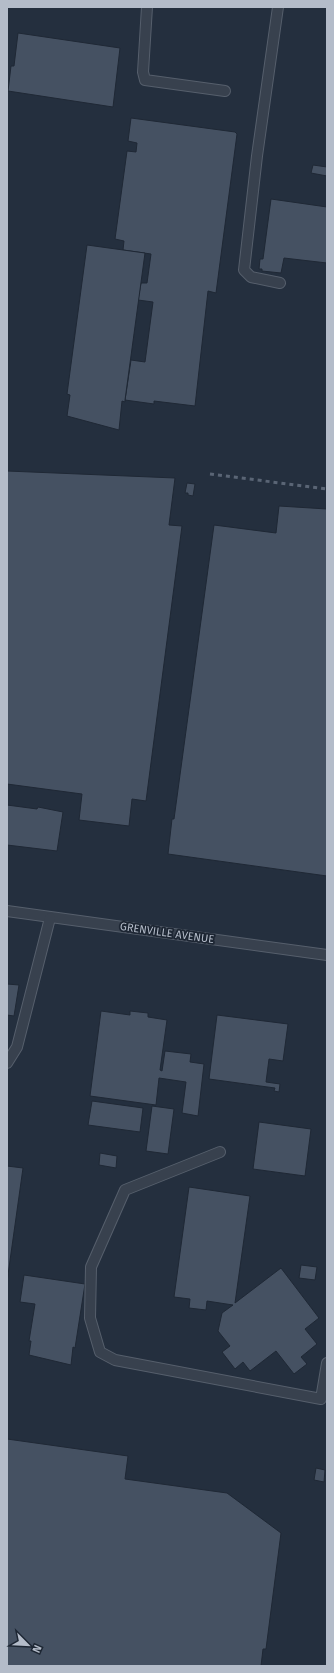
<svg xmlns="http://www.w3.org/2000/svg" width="334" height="1673" font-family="'Fira Sans',sans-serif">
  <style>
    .building { fill: #455162; stroke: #1f2835 }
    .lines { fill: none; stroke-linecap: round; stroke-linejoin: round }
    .service-casing { stroke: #565f6c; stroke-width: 12 }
    .service { stroke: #38414e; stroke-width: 10 }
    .rail { stroke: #5a6575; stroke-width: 3; stroke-dasharray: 4 4; stroke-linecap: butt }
    .labels { text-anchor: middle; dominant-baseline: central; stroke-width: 3.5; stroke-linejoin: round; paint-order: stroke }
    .street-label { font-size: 11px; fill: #b4bcc9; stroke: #1d2633 }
  </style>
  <rect width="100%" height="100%" fill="#242f3e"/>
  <!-- building -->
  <g class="building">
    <polygon points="18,33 120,48 113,107 8,91 11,66 14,66"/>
    <polygon points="131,118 235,132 237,134 216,293 208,291 195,406 154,401 154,404 125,400 131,360 145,362 153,302 138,300 141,283 147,283 151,254 123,250 124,241 115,239 127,151 136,152 137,143 128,141"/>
    <polygon points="313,165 327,167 327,176 311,173"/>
    <polygon points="271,199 327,207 327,263 284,258 281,273 262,271 262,269 259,269 260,259 263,259"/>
    <polygon points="87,245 145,253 125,400 125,402 122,401 119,430 67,416 70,395 67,394"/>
    <polygon points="7,471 175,478 169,525 182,526 146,801 132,799 129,826 79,820 82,794 7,784"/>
    <polygon points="187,483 195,484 193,496 188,495 188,493 185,493"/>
    <polygon points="279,506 327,509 327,876 168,854 172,819 174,819 214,525 276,533"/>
    <polygon points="7,805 37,809 38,807 63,812 57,851 7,845"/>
    <polygon points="7,984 19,985 14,1016 7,1015"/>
    <polygon points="101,1011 130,1015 130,1011 148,1013 148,1017 167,1020 160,1070 162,1071 165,1051 191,1054 190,1062 204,1064 198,1116 182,1113 186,1082 159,1078 156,1105 90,1096"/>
    <polygon points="217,1015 288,1024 283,1061 269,1059 266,1082 280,1084 279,1092 274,1091 275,1088 209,1079"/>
    <polygon points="92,1101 143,1108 140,1132 88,1125"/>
    <polygon points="152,1106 174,1109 168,1154 146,1151"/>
    <polygon points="259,1122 311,1129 305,1176 253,1169"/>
    <polygon points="100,1153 117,1156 116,1168 99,1165"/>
    <polygon points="7,1166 23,1168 7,1282"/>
    <polygon points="189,1187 250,1196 235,1303 281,1268 319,1318 305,1329 317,1344 301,1357 307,1364 294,1374 276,1351 250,1371 243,1362 235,1369 222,1352 230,1346 218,1331 222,1313 233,1305 207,1301 206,1310 189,1308 190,1299 174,1297"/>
    <polygon points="301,1265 317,1267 315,1280 299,1278"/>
    <polygon points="24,1275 85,1284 75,1348 73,1347 71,1365 29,1355 31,1341 29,1341 35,1304 20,1302"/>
    <polygon points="7,1439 128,1456 125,1479 227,1493 281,1533 266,1649 263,1649 261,1666 7,1666"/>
    <polygon points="316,1468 325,1470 324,1482 314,1480"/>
  </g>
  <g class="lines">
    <defs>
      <g id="service">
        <polyline points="147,7 143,72 145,80 225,91"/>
        <polyline points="278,7 257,156 244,270 251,277 280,283"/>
        <polyline points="7,911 327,955"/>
        <polyline points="7,1063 17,1047 50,918"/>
        <polyline points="220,1152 125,1190 91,1267 90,1318 100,1352 115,1360 321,1399 327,1363"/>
      </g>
    </defs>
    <!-- service casing -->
    <use href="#service" class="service-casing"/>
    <!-- service -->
    <use href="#service" class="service"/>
    <!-- rail -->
    <polyline class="rail" points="210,474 327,489"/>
  </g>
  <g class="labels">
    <!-- street labels -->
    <g class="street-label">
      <text transform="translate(167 933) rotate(8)">GRENVILLE AVENUE</text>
    </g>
  </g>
  <!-- border -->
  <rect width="334" height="1673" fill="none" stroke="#b4bcc9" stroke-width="16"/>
  <!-- north arrow -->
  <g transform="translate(28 1645) rotate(114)" stroke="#1d2633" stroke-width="3" paint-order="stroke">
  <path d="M0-3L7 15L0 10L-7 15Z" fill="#b4bcc9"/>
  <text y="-6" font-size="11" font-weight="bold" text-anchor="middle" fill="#b4bcc9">N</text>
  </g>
</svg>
